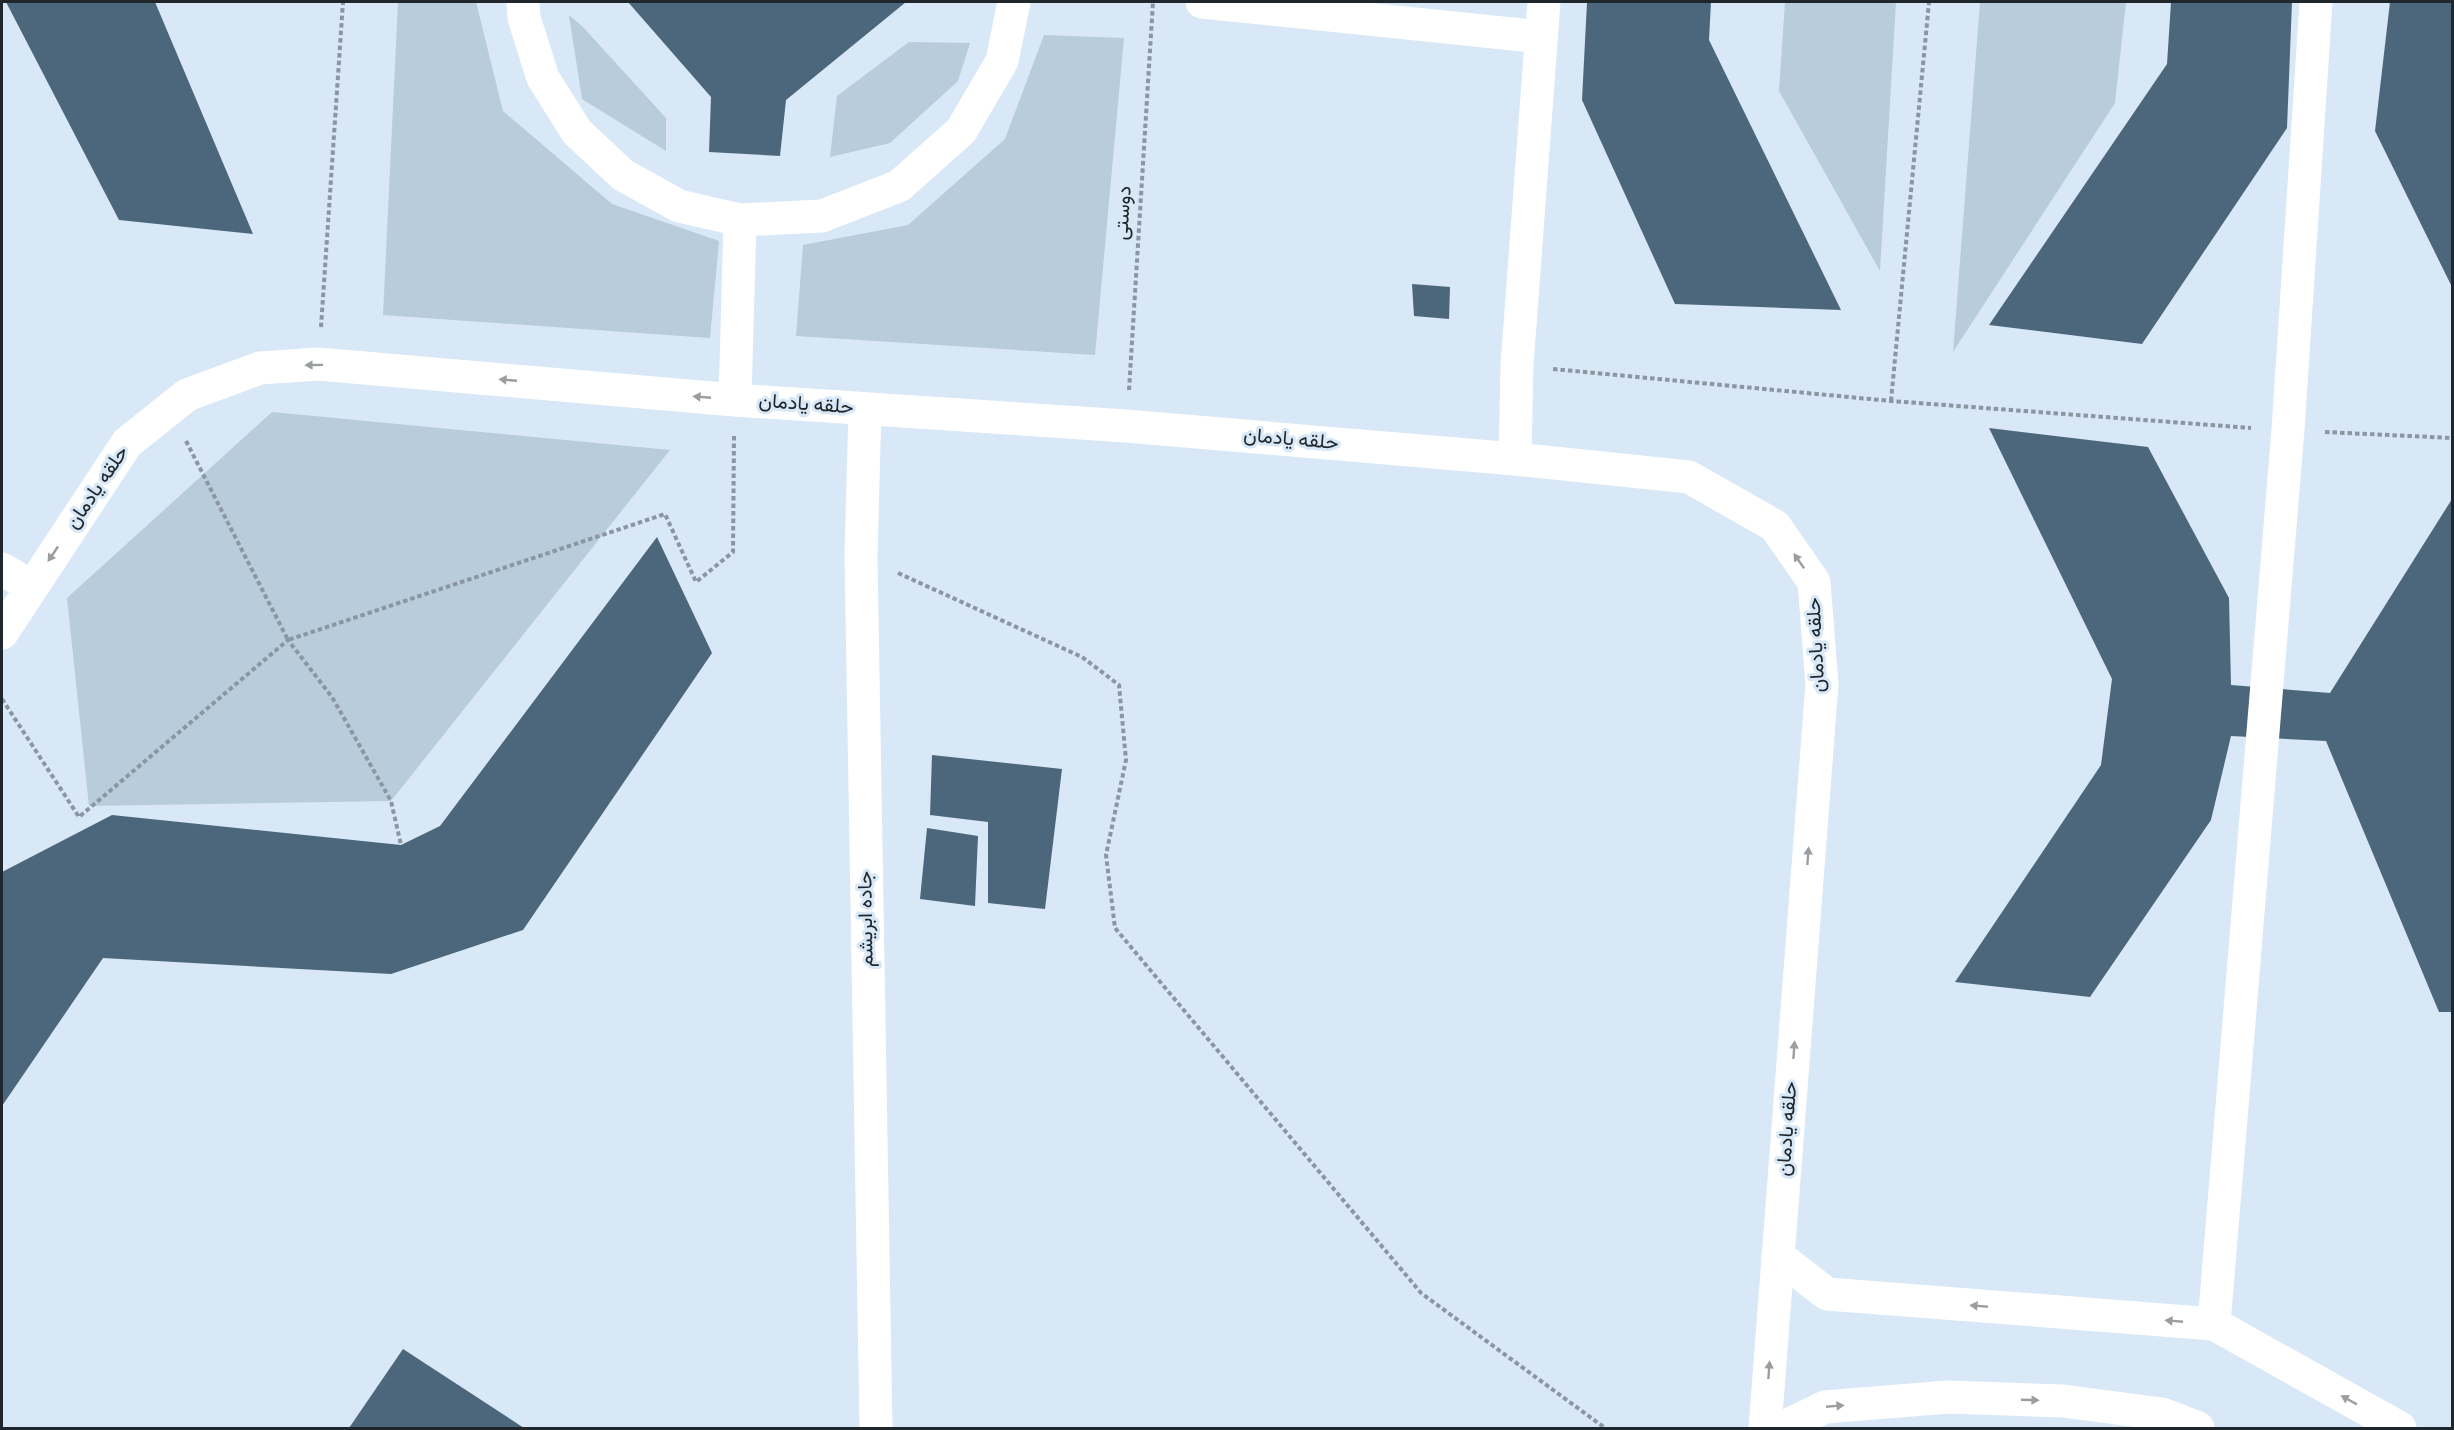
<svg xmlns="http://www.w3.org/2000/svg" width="2454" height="1430" font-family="Overpass,Vazirmatn,sans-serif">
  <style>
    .green { fill: #b9ccdb }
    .building { fill: #4c677c }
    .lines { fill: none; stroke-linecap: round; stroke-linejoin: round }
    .path { stroke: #8a96a0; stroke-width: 4; stroke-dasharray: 4.5 3; stroke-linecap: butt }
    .minor { stroke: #fff; stroke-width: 33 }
    .oneway { fill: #9b9ea0 }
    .labels { text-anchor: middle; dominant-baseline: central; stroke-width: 6; stroke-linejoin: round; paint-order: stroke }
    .street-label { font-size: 20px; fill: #20272c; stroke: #d8e8f6 }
  </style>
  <rect width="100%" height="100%" fill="#d8e8f6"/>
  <!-- green -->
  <g class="green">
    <polygon points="398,2 476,2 503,111 612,204 719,241 710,338 383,315"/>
    <polygon points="1785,2 1896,2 1880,271 1779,91"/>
    <polygon points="1980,2 2126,2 2115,103 1953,352"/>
    <polygon points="569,15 582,26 666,118 666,151 582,99"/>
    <polygon points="1044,35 1124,38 1095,355 796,336 803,245 908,225 1005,139"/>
    <polygon points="909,42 970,43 958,81 890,143 830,157 837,96"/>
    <polygon points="272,412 670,450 391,801 89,806 67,598"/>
  </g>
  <!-- building -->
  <g class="building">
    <polygon points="6,2 155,2 253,234 119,220"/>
    <polygon points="628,2 906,2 786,100 780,156 709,152 711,97"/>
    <polygon points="1587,2 1711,2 1709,40 1841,310 1675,304 1582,100"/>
    <polygon points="2171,2 2292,2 2287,128 2142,344 1989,325 2167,64"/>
    <polygon points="2390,2 2452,2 2452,287 2375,131"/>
    <polygon points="1412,284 1450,287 1449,319 1414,316"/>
    <polygon points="1989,428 2148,447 2229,598 2231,685 2330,693 2452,499 2452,1012 2439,1012 2326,741 2231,736 2211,820 2090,997 1955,982 2101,765 2112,679"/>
    <polygon points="657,537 712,653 523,930 391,974 103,958 2,1106 2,872 112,815 401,845 440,826"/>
    <polygon points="932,755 1062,769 1045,909 988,903 988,822 930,815"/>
    <polygon points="927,828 978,836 975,906 920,899"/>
    <polygon points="403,1349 524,1428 349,1428"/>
  </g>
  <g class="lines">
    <!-- path -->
    <g class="path">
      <polyline points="321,327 343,2"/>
      <polyline points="1553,369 1891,401 2251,428"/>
      <polyline points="1129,390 1153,2"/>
      <polyline points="1891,401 1929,2"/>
      <polyline points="2325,432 2452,438"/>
      <polyline points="186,441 288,640 665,514 696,582 733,552 734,436"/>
      <polyline points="898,573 1082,657 1119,685 1126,760 1106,855 1115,928 1421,1293 1605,1428"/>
      <polyline points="2,699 79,817 288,640 332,697 391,801 401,845"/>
    </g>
    <!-- minor -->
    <g class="minor">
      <polyline points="523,2 524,18 543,78 577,132 623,175 679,206 740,220 822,216 899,186 961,131 1002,61 1014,2"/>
      <polyline points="1202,2 1541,37"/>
      <polyline points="735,400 740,220"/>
      <polyline points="865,409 861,556 876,1428"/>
      <polyline points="1515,459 1517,365 1544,2"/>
      <polyline points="2,569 31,586"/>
      <polyline points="2,633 127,443 187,395 260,368 318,364 735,400 1126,426 1515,459 1689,477 1775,526 1814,582 1822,684 1765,1428"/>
      <polyline points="1778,1256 1827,1294 2214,1324 2400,1428"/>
      <polyline points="2214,1324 2288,430 2316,2"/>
      <polyline points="1782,1428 1825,1407 1948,1397 2063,1401 2162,1414 2198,1428"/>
    </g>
  </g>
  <!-- one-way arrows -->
  <defs><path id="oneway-solid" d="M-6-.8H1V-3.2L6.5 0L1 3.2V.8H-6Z" transform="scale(1.5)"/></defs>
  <g class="oneway">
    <use href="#oneway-solid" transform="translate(314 365) rotate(179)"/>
    <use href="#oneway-solid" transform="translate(508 380) rotate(-175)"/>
    <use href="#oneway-solid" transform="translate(702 397) rotate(-175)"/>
    <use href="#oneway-solid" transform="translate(53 554) rotate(124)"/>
    <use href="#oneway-solid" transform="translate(1799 561) rotate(-125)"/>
    <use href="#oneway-solid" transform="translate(1808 856) rotate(-86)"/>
    <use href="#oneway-solid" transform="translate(1794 1050) rotate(-86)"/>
    <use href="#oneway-solid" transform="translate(1979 1306) rotate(-175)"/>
    <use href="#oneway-solid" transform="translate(2174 1321) rotate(-175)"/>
    <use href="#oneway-solid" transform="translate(1769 1370) rotate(-86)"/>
    <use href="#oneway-solid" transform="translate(2030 1400) rotate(2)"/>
    <use href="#oneway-solid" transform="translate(2349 1400) rotate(-151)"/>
    <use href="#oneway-solid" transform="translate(1835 1406) rotate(-5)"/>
  </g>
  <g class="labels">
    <!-- street labels -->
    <g class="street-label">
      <text transform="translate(1124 213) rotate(-86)">دوستی</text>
      <text transform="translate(806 405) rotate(4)">حلقه یادمان</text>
      <text transform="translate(1291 440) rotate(5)">حلقه یادمان</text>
      <text transform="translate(98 488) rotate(-56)">حلقه یادمان</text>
      <text transform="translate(1817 645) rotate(-93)">حلقه یادمان</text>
      <text transform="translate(867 919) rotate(-91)">جاده ابریشم</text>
      <text transform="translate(1788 1129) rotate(-86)">حلقه یادمان</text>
    </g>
  </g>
  <!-- border -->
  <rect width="2454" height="1430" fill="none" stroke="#20272c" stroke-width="6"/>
</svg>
